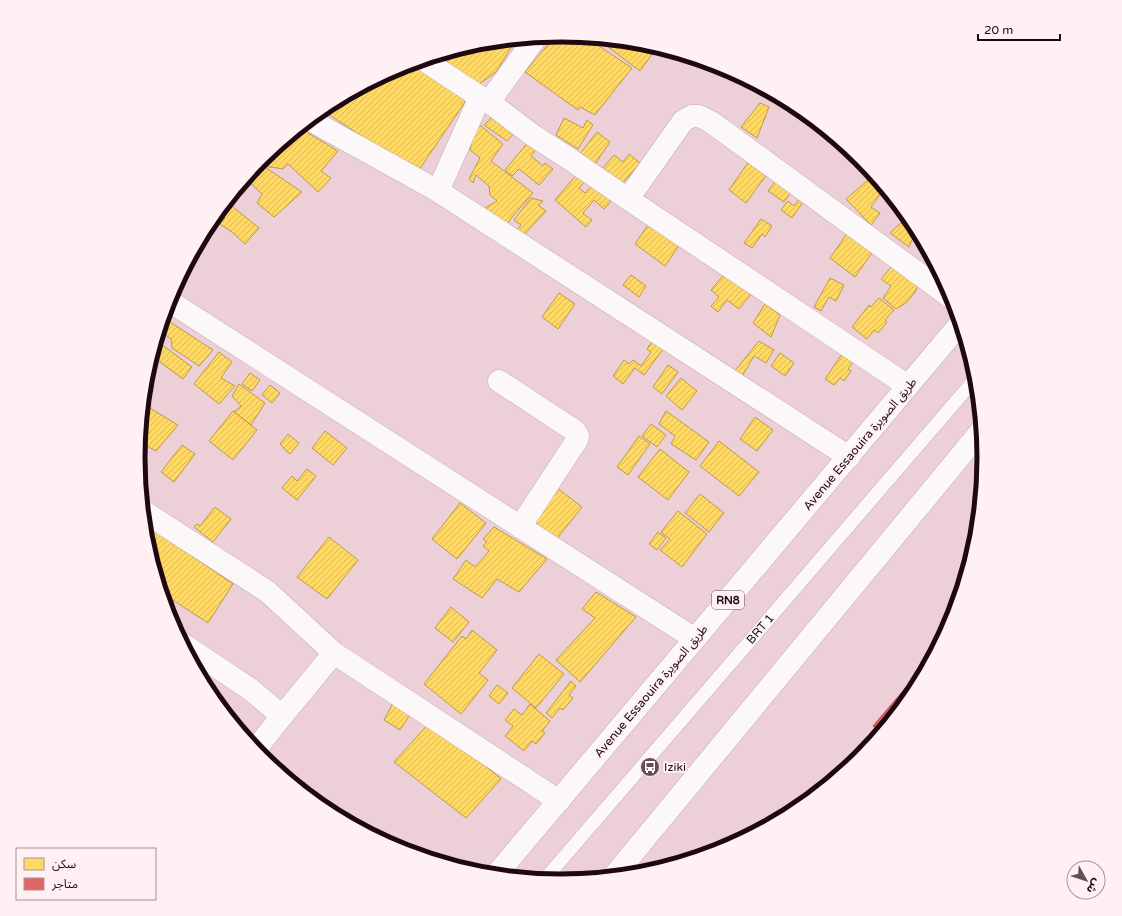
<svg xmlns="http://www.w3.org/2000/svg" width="1122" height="916" font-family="'Varela Round','Noto Sans Arabic',sans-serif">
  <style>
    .homes { fill: url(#homes-hatch); stroke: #bc9a4c }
    .shops { fill: url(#shops-hatch); stroke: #a64a4c }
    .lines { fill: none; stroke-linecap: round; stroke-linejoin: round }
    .lane-casing { stroke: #c5acb4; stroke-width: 14 }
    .street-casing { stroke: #c5acb4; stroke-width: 23 }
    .primary-casing { stroke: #c5acb4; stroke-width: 23 }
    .lane { stroke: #fcf8f9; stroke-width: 13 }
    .street { stroke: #fcf8f9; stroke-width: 22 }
    .primary { stroke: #fcf8f9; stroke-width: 22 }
    .labels { text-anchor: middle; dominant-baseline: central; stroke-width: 4; stroke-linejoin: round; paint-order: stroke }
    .shield { fill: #fef0f3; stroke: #624e54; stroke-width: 1 }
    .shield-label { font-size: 11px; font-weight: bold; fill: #1f0810 }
    .street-label { font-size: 12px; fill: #1f0810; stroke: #fef0f3 }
    .poi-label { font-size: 12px; fill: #1f0810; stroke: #fef0f3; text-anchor: start }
    .rim { fill: none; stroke: #1f0810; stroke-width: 5 }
  </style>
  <defs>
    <pattern id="homes-hatch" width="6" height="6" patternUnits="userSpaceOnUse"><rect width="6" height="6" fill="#ffd966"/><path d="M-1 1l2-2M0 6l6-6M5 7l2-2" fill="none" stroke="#dab957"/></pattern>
    <pattern id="shops-hatch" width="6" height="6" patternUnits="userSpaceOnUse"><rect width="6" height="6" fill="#e06666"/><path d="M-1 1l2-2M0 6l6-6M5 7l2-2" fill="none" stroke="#b55253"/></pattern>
  </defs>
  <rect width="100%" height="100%" fill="#eccfd7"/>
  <!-- homes -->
  <g class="homes">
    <polygon points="561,35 587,38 632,68 595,115 580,107 578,110 525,72 555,36"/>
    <polygon points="596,38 644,43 657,47 640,71"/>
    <polygon points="505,41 512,46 496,72 479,84 447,62 452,55 449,52 479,43"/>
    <polygon points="413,63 467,99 417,173 322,110 326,106 399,67"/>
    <polygon points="760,103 769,107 757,138 741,127"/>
    <polygon points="493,116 514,133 507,141 484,125"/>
    <polygon points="564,118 583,128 587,120 593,125 578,149 556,135"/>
    <polygon points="476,122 503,144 491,161 533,193 512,217 506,226 480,211 497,201 490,195 489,186 476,175 473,183 469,179 480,158 470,150"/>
    <polygon points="303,125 310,130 308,133 338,151 321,171 331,178 318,192 288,164 283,169 264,166 284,145 290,144 297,133 297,130"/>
    <polygon points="597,132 610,142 593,167 579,155"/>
    <polygon points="530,140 538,147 531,156 543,166 545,163 553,169 539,185 519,169 512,176 505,170"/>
    <polygon points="629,154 640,163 622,184 603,168 614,155 623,162"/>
    <polygon points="752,157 770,170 746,203 729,190"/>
    <polygon points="259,163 302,192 274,217 257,203 262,194 246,179"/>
    <polygon points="578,173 586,180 579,188 585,193 594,183 613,199 604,209 594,200 583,213 592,220 586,227 555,200"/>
    <polygon points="779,176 795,187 784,202 768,191"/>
    <polygon points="869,179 881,193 871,207 880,213 871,225 846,199"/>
    <polygon points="803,194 807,196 792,218 781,210 788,201 794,206"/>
    <polygon points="531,198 543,201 538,205 546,211 524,235 515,232 521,225 514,220"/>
    <polygon points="227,202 259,228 245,244 232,232 220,224 225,218 217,213"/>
    <polygon points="761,219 772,226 765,237 762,234 752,248 744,243"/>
    <polygon points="650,222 680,244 665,266 635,244"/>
    <polygon points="901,223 914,235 909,247 890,233"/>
    <polygon points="851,228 876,247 855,277 830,258"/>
    <polygon points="896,261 922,277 915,292 906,303 896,309 883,298 891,286 881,279"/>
    <polygon points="727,271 753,292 739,309 727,300 718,312 711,306 719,297 711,290"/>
    <polygon points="631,275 646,286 639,297 623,285"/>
    <polygon points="830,278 844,285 836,301 829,297 821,311 814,307"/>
    <polygon points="559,293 575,304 558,329 542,317"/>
    <polygon points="879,298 894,310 885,320 887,322 878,333 874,330 867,339 852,327 869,305 871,307"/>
    <polygon points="765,304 780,315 771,337 753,323"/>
    <polygon points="167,320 213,350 199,366 172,348 171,339 160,331"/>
    <polygon points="653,340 664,348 644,375 635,368 623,384 613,376 624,360 629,364 633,360 641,366 651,352 647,349"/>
    <polygon points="759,341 774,350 766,363 754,356 741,378 733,373"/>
    <polygon points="161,344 192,367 183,379 152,356"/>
    <polygon points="844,351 855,359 848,369 851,371 844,381 840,378 834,385 825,379"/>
    <polygon points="219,352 232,362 221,378 235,386 219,404 194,384"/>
    <polygon points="780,353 794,363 785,376 771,366"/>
    <polygon points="668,365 678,372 662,394 653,387"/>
    <polygon points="250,373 260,380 252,391 242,384"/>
    <polygon points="681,378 697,391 682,410 666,396"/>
    <polygon points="239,384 265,403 251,425 234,412 241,406 232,396"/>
    <polygon points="270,385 280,393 272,403 262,395"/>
    <polygon points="145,405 178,425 156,451 140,442 143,407"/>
    <polygon points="233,411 257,430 233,460 209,441"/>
    <polygon points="666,411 709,442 696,460 671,444 675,436 659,424"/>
    <polygon points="755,417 773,430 757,451 740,439"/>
    <polygon points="651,424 666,435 657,447 642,436"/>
    <polygon points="325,431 347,448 333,465 312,448"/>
    <polygon points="288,434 299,443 290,454 284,449 284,448 280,444"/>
    <polygon points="639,436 650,444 628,475 617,467"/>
    <polygon points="719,441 759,472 739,496 700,466"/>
    <polygon points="182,445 195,454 174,482 161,472"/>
    <polygon points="660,449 689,472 668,500 638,477"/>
    <polygon points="307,469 316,476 297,500 282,488 292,476 297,481"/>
    <polygon points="557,488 582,507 556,540 532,520"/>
    <polygon points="700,494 724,513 709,532 685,513"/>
    <polygon points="460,503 486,523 457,559 432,539"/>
    <polygon points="215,507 231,519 213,542 194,527 197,524 200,526"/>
    <polygon points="678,511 707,534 682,567 660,550 670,539 661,532"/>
    <polygon points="144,523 233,584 208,623 162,593 146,540"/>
    <polygon points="494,527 547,559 519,592 497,579 482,598 453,579 466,560 475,567 489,551 483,546 487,542 483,539"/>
    <polygon points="658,532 666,538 657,550 649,544"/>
    <polygon points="329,537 358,560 327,599 297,577"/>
    <polygon points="596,592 636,617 580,682 556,660 595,618 582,609"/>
    <polygon points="451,607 469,622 453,642 435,628"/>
    <polygon points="472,630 497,650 479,673 488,680 461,714 424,684 462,636 466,639"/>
    <polygon points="539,654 564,674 536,708 512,688"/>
    <polygon points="571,681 576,686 569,695 573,698 563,710 560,708 552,718 546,713"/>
    <polygon points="497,685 508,693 499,704 489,696"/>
    <polygon points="395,699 413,710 400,730 384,720"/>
    <polygon points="530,704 550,721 542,731 545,733 536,744 532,741 524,751 505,736 513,726 505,720 514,709 522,715"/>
    <polygon points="431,721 501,779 466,818 394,762"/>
  </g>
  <!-- shops -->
  <polygon class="shops" points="932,657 913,693 881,732 873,726"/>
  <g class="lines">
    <defs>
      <g id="lane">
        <path id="s1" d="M 545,879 L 976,378"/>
      </g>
      <g id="street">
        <polyline points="424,60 480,97 489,102 531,134 568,158 628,199 908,386"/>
        <polyline points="489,102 536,37"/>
        <polyline points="310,120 438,191 849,457"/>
        <polyline points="438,191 480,97"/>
        <polyline points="628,199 683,121 692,116 699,116 711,122 952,298"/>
        <polyline points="169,301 695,639"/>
        <polyline points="499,381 575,431 578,436 577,440 520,527"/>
        <polyline points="143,511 268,592 334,653 559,801"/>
        <polyline points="184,645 250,689 282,716 256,749"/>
        <polyline points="282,716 334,653"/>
      </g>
      <g id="primary">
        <polyline points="496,875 960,324"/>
        <polyline points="614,876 981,431"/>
      </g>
    </defs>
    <!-- lane casing -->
    <use href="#lane" class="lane-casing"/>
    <!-- street casing -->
    <use href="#street" class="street-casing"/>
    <!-- primary casing -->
    <use href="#primary" class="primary-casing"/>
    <!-- lane -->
    <use href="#lane" class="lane"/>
    <!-- street -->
    <use href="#street" class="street"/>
    <!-- primary -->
    <use href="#primary" class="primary"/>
  </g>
  <!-- icons -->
  <defs>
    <symbol id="bus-disc" viewBox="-11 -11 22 22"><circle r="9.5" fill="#674e56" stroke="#fef0f3"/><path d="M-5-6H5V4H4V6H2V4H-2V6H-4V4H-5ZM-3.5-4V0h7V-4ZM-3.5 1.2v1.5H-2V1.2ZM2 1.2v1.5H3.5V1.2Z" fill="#fff"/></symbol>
  </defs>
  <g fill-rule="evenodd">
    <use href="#bus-disc" x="639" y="756" width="22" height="22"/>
  </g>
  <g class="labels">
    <!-- shield labels -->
    <rect class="shield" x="712" y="591" width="32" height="18" rx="3"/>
    <g class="shield-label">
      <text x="728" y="600">RN8</text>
    </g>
    <!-- street labels -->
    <g class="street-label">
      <text transform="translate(860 444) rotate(-50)">Avenue Essaouira طريق الصويرة</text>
      <text stroke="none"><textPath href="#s1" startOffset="330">BRT 1</textPath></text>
      <text transform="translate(651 691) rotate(-50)">Avenue Essaouira طريق الصويرة</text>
    </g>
    <!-- poi labels -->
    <g class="poi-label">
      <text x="664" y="767">Iziki</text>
    </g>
  </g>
  <!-- crop -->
  <path d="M0 0H1122V916H0ZM145 458a416 416 0 1 1 832 0a416 416 0 1 1-832 0Z" fill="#fef0f3" fill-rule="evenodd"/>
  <path class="rim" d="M145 458a416 416 0 1 1 832 0a416 416 0 1 1-832 0Z"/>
  <!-- legend -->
  <rect x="16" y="848" width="140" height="52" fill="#fef0f3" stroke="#a59398"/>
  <rect x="24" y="858" width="20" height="12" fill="#ffd966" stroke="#a59398"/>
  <text x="52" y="868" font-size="12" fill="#1f0810">سكن</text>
  <rect x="24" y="878" width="20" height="12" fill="#e06666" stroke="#a59398"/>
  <text x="52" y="888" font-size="12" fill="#1f0810">متاجر</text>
  <!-- north arrow -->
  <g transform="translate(1086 880) rotate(129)"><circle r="19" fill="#fef0f3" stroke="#a59398"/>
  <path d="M0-3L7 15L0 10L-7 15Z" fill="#674e56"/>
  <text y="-6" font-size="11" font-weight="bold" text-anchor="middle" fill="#1f0810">ش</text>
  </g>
  <!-- scale -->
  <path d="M978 34v6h82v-6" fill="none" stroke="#1f0810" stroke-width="2"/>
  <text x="984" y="34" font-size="12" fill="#1f0810" stroke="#fef0f3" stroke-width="3" paint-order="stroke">20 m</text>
</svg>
